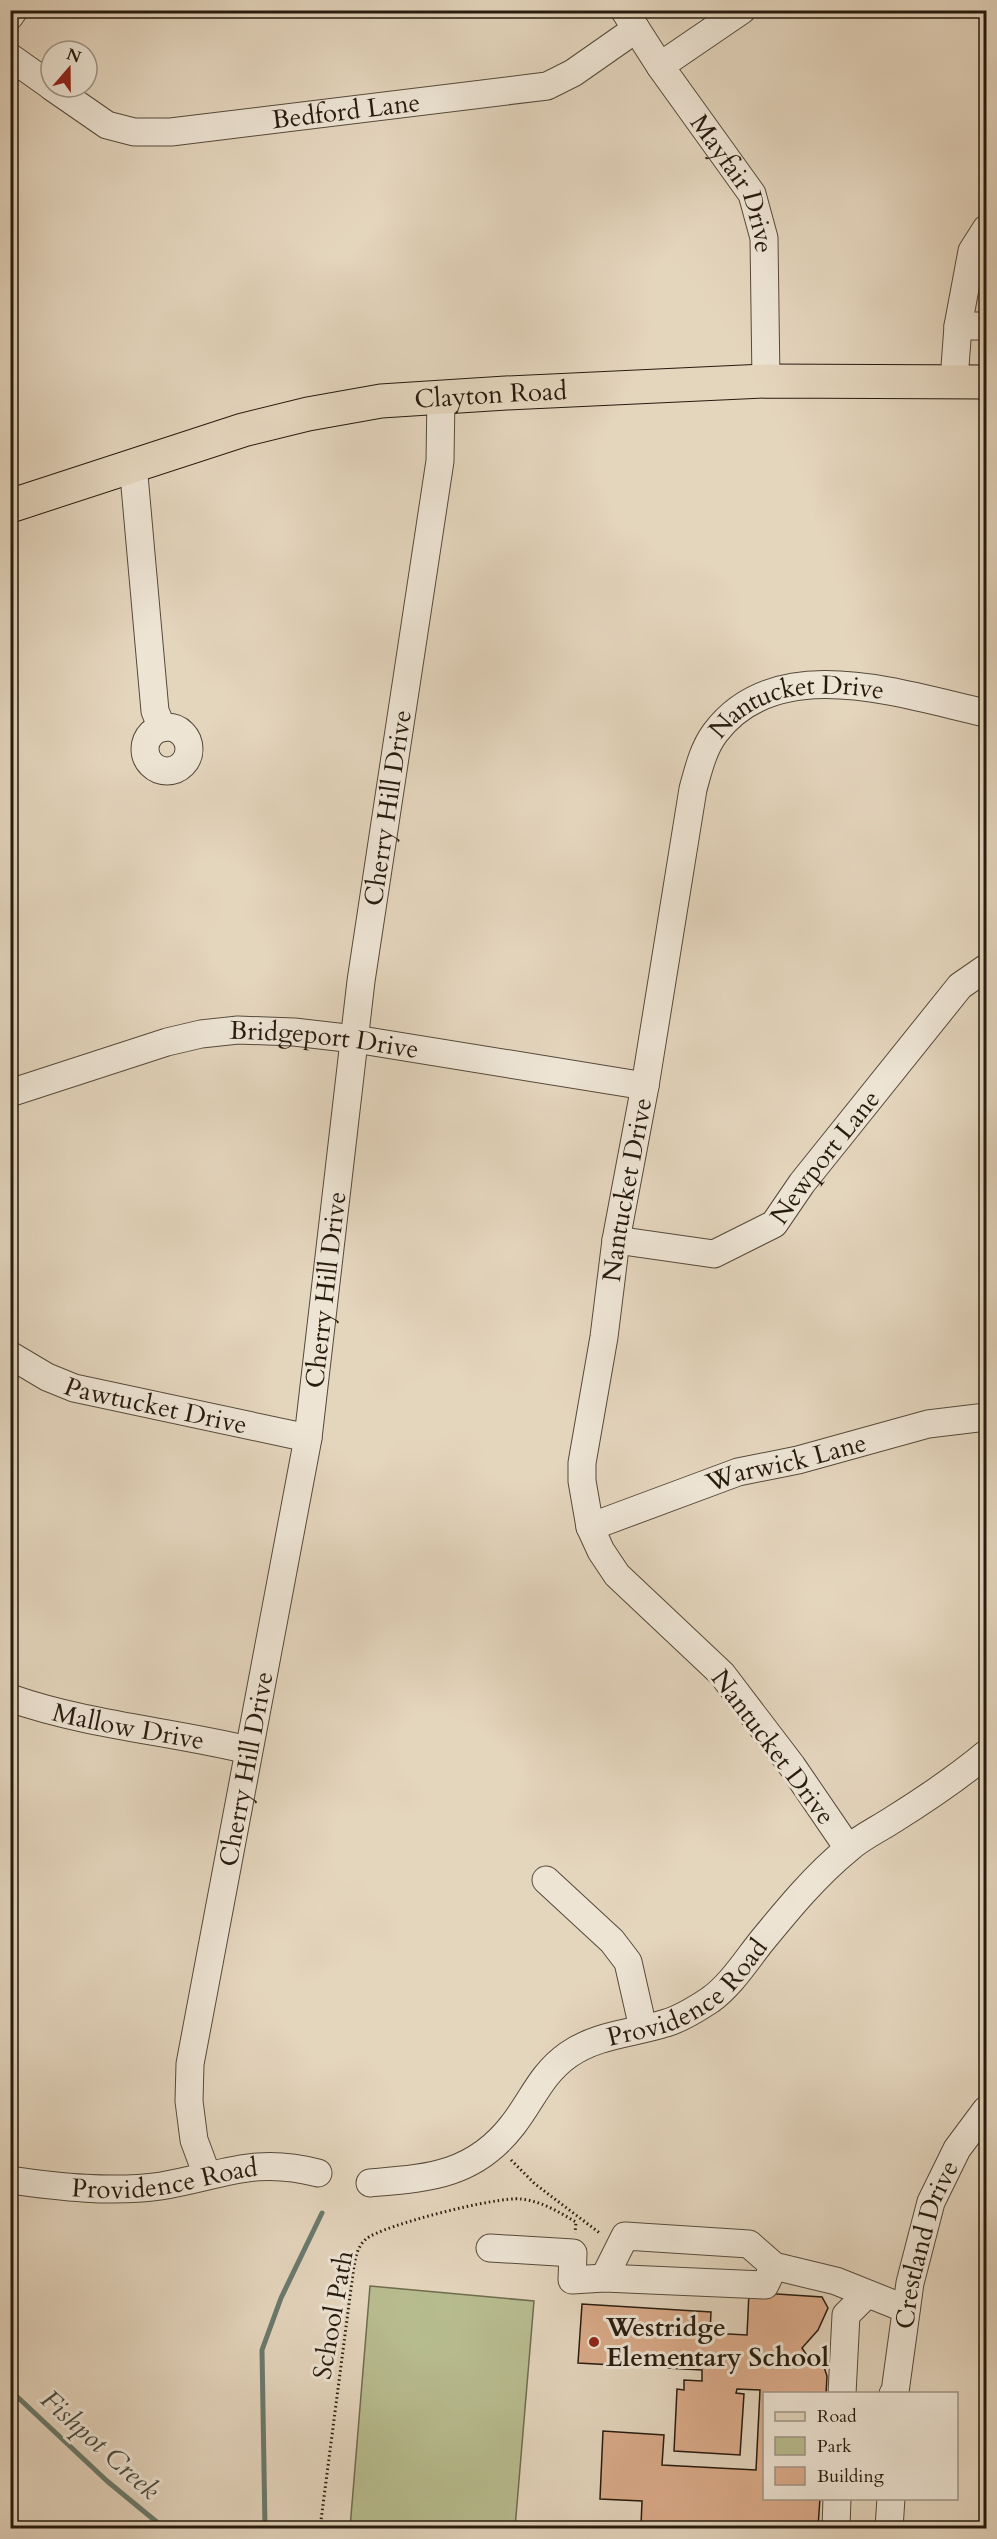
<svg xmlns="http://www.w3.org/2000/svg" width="997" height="2539" font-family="Cardo,serif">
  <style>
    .green { fill: #b7bc8f; stroke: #6f6c4e; stroke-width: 1.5 }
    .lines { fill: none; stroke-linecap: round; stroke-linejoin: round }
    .stream { stroke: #6a7a6d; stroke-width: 5 }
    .building { fill: #dbab8a; stroke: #271b0e; stroke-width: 1.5 }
    .minor-casing { stroke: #564a3a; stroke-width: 29 }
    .major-casing { stroke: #271b0e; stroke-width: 35 }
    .path { stroke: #271b0e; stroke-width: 3; stroke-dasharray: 1.5 3; stroke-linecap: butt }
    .minor { stroke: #ede4d4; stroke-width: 27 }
    .major { stroke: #e4d5bd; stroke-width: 33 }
    .poi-dot { fill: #8f2418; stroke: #ede4d4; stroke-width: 2 }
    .labels { text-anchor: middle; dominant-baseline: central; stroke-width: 6; stroke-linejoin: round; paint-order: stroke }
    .street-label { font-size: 26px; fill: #271b0e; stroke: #ede4d4 }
    .poi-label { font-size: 26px; font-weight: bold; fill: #271b0e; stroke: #ede4d4; text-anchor: start }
    .water-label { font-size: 27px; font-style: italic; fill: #484a3e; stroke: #ede4d4 }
  </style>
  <rect width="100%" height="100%" fill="#e4d5bd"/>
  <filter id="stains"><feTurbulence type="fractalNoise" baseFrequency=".00333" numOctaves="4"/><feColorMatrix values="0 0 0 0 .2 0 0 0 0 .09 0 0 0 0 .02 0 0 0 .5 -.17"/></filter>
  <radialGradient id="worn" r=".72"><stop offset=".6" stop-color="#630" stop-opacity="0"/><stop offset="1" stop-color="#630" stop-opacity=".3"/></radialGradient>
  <!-- green -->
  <polygon class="green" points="370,2286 534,2301 515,2528 350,2528"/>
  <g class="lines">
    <!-- stream -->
    <g class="stream">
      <polyline points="10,2390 107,2481 164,2528"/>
      <polyline points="265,2528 262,2350 281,2298 322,2213"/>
    </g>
  </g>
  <!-- building -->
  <polygon class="building" points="749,2292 822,2297 828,2308 818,2330 802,2348 808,2357 815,2356 822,2361 827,2376 826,2394 764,2394 764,2498 820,2498 818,2528 685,2528 641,2525 642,2501 600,2499 603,2431 664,2435 662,2465 756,2470 760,2390 737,2389 736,2393 744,2394 740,2455 674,2451 677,2389 684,2390 684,2380 702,2381 702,2370 578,2363 582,2304 711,2312 710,2333 747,2335"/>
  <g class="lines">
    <defs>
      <g id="minor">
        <path id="s1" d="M 624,10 L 660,66 L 752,194 L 764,238 L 766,381"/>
        <polyline points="10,16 14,10"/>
        <polyline points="10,57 51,86"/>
        <polyline points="660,66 742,10"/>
        <path id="s2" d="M 52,87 L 107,125 L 134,132 L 171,132 L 547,86 L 573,73 L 636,29"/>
        <polyline points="958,326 986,326"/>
        <polyline points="954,380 958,326 972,251 986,229"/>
        <polyline points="133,464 155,711 162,728"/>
        <circle cx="167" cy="749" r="22"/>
        <path id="s3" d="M 10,1093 L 167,1042 L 201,1034 L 238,1030 L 294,1032 L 355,1039 L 645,1086"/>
        <path id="s4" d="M 616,1240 L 714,1254 L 774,1224 L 802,1183 L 960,986 L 986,968"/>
        <path id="s5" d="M 10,1355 L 47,1377 L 74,1388 L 308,1438"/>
        <path id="s6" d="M 590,1527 L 738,1472 L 798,1460 L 928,1424 L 986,1417"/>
        <path id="s7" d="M 10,1698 C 87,1725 169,1731 248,1750"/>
        <path id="s8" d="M 848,1848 L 792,1766 L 722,1674 L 617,1575 L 601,1551 L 590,1527 L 582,1481 L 582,1463 L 604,1337 L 616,1240 L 645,1086 L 693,789 C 698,771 703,749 715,733 C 777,650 903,695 986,713"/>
        <polyline points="546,1880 612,1941 628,1962 643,2028"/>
        <path id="s9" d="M 207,2175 L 194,2140 L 189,2101 L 190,2064 L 308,1438 L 361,981 L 440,461 L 441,396"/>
        <path id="s10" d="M 10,2180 C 59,2187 112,2193 161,2186 C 222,2176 254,2156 318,2173"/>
        <path id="s11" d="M 370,2183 C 427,2178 473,2176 512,2126 C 532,2101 540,2075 568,2055 C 598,2034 632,2034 666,2023 C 680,2019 698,2008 710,2000 C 730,1986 746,1961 761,1942 C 788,1909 815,1876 848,1849 C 861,1837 879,1829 894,1819 C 926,1799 957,1778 986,1754"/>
        <polyline points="490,2248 573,2253 572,2280 604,2278"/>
        <polyline points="774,2266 765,2285 604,2278 625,2236 749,2244 774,2266 836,2281 906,2309"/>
        <polyline points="842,2394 846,2315 867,2294"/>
        <path id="s12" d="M 893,2394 L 895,2392 L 910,2283 L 931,2202 L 957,2149 L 986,2110"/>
        <polyline points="836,2528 837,2498"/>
        <polyline points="889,2528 891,2498"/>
      </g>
      <g id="major">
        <path id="s13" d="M 10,506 L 243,430 L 308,414 L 381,401 L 506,393 L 766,381 L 986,382"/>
      </g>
    </defs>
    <!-- minor casing -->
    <use href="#minor" class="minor-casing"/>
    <!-- major casing -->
    <use href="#major" class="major-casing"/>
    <!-- path -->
    <g class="path">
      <polyline points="511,2160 535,2184 601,2234"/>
      <path d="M 320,2528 L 353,2273 C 355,2260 356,2248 366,2239 C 383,2225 498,2196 521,2199 C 541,2201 559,2212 576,2222 L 575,2233"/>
    </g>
    <!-- minor -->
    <use href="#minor" class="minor"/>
    <!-- major -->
    <use href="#major" class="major"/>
  </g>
  <!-- markers -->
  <circle class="poi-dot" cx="594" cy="2342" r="6"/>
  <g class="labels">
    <!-- street labels -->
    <g class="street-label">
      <text stroke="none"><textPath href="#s2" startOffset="308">Bedford Lane</textPath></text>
      <text stroke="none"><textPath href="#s1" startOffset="207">Mayfair Drive</textPath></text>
      <text stroke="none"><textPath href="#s13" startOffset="496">Clayton Road</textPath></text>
      <text stroke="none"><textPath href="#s8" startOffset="1314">Nantucket Drive</textPath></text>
      <text stroke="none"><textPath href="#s9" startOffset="1386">Cherry Hill Drive</textPath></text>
      <text stroke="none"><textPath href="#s3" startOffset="324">Bridgeport Drive</textPath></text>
      <text stroke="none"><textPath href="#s4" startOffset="250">Newport Lane</textPath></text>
      <text stroke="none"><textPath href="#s8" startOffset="756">Nantucket Drive</textPath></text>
      <text stroke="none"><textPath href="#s9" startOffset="900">Cherry Hill Drive</textPath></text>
      <text stroke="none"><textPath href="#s5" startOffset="156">Pawtucket Drive</textPath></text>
      <text stroke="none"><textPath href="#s6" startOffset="207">Warwick Lane</textPath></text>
      <text stroke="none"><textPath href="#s7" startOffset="122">Mallow Drive</textPath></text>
      <text transform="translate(773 1747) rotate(53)">Nantucket Drive</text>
      <text stroke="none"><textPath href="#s9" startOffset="414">Cherry Hill Drive</textPath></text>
      <text stroke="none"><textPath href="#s11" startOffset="387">Providence Road</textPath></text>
      <text stroke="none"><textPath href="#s10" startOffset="156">Providence Road</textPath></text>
      <text stroke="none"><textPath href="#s12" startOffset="154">Crestland Drive</textPath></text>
      <text transform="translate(333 2315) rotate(-80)">School Path</text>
    </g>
    <!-- poi labels -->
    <g class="poi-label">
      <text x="606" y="2327">Westridge<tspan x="606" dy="30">Elementary School</tspan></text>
    </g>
    <!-- water labels -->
    <g class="water-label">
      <text transform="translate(100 2445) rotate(42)">Fishpot Creek</text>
    </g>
  </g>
  <!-- margin -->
  <rect width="997" height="2539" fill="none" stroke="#e4d5bd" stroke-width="36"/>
  <rect x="12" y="12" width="973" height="2515" fill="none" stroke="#271b0e" stroke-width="3"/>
  <rect x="18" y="18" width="961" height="2503" fill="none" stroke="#271b0e" stroke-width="1.5"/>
  <!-- legend -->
  <rect x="763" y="2392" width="195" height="108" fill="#ede4d4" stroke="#9e9485" stroke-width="1.5"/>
  <rect x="775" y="2412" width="30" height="9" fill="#e4d5bd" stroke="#9e9485" stroke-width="1.5"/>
  <text x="817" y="2422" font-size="18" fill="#271b0e">Road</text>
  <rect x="775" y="2437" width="30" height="18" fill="#b7bc8f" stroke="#9e9485" stroke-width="1.5"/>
  <text x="817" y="2452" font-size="18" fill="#271b0e">Park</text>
  <rect x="775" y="2467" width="30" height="18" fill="#dbab8a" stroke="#9e9485" stroke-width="1.5"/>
  <text x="817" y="2482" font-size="18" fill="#271b0e">Building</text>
  <!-- north arrow -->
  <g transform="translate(69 69) rotate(20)"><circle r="28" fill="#ede4d4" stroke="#9e9485" stroke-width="1.5"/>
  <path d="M0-4.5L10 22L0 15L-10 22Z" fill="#8f2418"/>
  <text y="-9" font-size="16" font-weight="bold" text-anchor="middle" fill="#271b0e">N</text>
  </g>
  <rect width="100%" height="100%" filter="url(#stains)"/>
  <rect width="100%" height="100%" fill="url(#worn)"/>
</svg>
